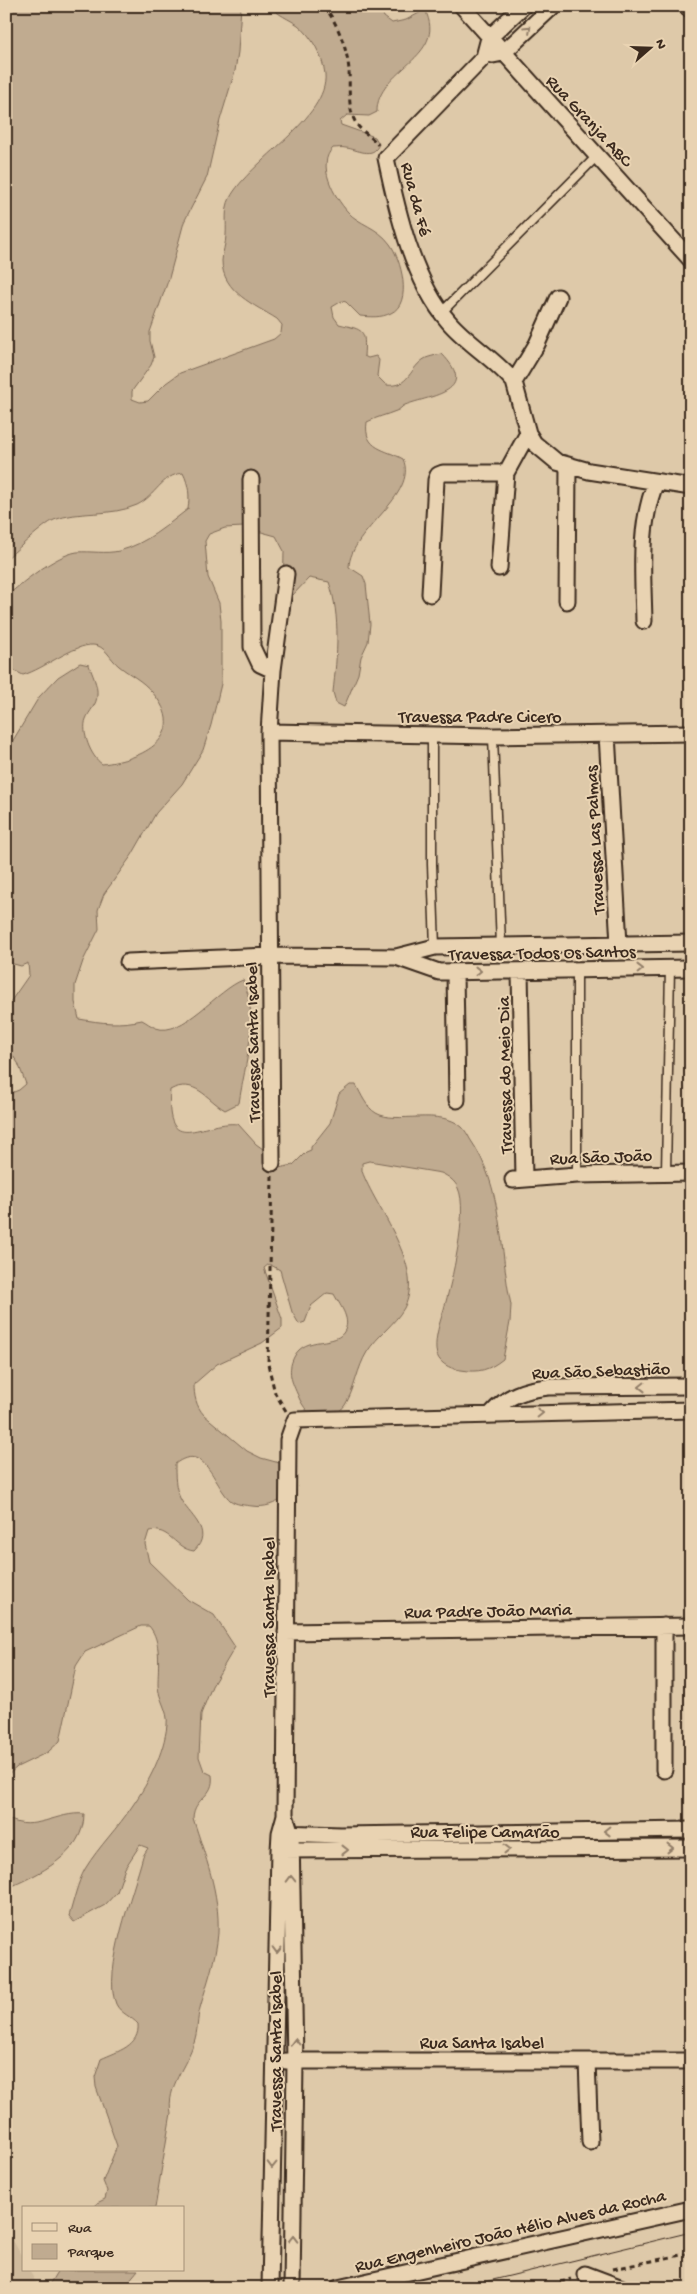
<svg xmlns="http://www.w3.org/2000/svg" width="697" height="2294" font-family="'Gochi Hand',sans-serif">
<rect width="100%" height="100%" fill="#dec9a9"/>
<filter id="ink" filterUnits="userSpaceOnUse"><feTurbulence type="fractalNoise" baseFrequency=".02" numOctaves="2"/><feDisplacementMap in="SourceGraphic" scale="10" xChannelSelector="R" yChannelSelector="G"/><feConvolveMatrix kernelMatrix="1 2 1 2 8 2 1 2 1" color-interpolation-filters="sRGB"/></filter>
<g filter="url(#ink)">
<path fill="#cfba9c" d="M 6,2228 L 24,2260 L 24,2270 L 29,2270 L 39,2288 L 6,2288 Z"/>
<path fill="#c0ab90" stroke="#7e6a57" d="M 6,6 L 241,6 L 238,52 L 235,71 L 220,120 L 207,177 L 184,222 L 169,278 L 150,332 L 150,341 L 154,357 L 151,365 L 132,391 L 132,399 L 140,402 L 148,401 L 166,383 L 180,373 L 274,339 L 281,333 L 282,325 L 277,319 C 255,305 222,292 222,261 C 222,253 226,244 226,235 C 227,222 224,210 230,198 C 249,161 329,118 325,74 C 323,57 312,36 298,25 C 289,19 278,15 270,6 L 380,6 L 384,17 L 392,23 L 406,20 L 425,10 C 449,58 376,69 377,112 L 369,116 L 347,115 L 340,121 L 341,125 L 375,137 L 379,144 C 373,160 357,149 346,148 C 342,147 337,148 333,148 C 316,164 334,197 348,212 C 358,224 378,227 390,244 C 401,259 413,303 391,313 C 381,318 371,317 360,316 L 346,302 L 342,301 L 332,307 L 334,317 L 339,324 C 364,330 366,329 364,356 L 368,358 L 376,356 L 379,360 L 377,376 L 386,385 C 410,388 409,367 426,358 C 431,356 437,355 442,354 C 479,392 432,395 405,405 C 402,406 400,410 396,411 C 386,415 377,417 367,422 C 363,450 386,449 403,459 C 419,496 350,530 349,567 L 363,576 L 366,584 L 370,624 L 368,642 L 361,657 L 358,674 L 344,707 L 336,703 L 333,692 C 337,656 341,617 329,582 L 309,578 L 291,597 L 283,601 L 284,551 L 276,536 L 243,527 L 225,528 L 209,534 L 205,541 L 208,577 L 219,603 L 221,621 L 221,684 L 211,725 L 203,750 L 182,784 L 156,813 L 132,855 L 104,894 L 98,910 L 99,929 L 83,961 L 75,985 L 75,1002 L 79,1019 C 102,1023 120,1025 142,1020 C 146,1022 151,1026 156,1028 C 182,1038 218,989 243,980 C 260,1019 245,1063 239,1103 L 225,1110 C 206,1099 195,1077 170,1090 C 165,1159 201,1120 238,1124 L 256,1144 L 263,1149 L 272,1164 L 279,1168 L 293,1165 L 306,1152 L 311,1150 L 311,1147 L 330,1123 L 339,1094 L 350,1085 L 356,1085 C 361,1094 366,1107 376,1113 C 396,1125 440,1107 462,1127 C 465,1130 468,1135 470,1139 C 504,1188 499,1249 511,1305 L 510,1322 L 503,1359 C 489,1370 479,1373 461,1370 C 450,1369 437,1363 436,1350 C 435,1336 440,1322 444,1309 C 451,1284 469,1211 458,1188 C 455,1181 448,1176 441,1173 L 369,1161 L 362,1163 L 362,1171 C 375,1208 426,1267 404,1308 C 395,1324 377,1336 367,1352 C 357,1368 355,1389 345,1405 C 341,1411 331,1417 324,1422 C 312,1418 306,1411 300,1400 C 293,1384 286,1373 294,1357 C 305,1334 337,1348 345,1330 C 351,1318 339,1304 334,1294 L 327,1293 L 311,1306 L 305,1322 L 299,1324 L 292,1312 L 280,1270 L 269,1264 L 264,1268 L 282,1319 L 282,1328 L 262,1343 L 217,1364 L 194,1384 C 194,1396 196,1406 204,1415 L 247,1451 L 261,1458 L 287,1465 L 285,1497 C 275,1504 265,1508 252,1506 C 245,1505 236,1505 230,1500 C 213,1484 205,1441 175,1464 C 175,1476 175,1487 180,1498 C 188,1515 215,1530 194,1551 C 175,1549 170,1527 149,1531 L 145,1544 L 149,1562 L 188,1600 L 214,1615 L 235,1647 L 212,1686 L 201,1714 L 199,1757 L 204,1771 L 212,1775 C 215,1798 194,1796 193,1818 C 205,1856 220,1893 218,1933 C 216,1959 207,1983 200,2008 C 197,2019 198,2031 194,2042 C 187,2066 166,2087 171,2113 L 155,2208 L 95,2208 L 97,2203 L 105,2199 L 107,2191 L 103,2181 L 117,2146 L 96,2087 L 95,2077 L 101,2059 C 118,2051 140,2046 138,2024 C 132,2017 120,2013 116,2004 C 102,1972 134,1891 143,1856 L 148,1848 L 140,1845 L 125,1868 L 117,1892 L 105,1905 L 74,1922 L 69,1916 C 74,1900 77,1884 85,1869 C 99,1846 118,1828 133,1805 C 149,1782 164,1753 167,1725 C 169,1711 158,1699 158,1685 C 158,1666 162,1641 149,1626 L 141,1626 L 85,1652 L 76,1666 L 60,1741 L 48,1752 L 17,1767 L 10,1773 L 6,1780 L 6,1095 L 19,1090 L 26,1084 L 18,1063 L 6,1046 L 6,1008 L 29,975 L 28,963 L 21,966 L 6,962 L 6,752 L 39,697 L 58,677 L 80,663 L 89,665 C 92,674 98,685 97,695 C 97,705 89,711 86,719 C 81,732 91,757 102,764 C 142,760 191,736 152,692 C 142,680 130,675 119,666 C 110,659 105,645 93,645 C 74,644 44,669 23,675 L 9,668 L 6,664 L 6,597 C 21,583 56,555 77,552 C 91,551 106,554 119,551 C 146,544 167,525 188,509 C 190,496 189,485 183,473 C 161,475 156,496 137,505 C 110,517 79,510 54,520 C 43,525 17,550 6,559 Z
M 6,1787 L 9,1819 C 33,1833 58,1811 84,1814 C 84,1855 38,1874 6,1889 Z
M 58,2270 L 138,2270 L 123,2288 L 47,2288 Z"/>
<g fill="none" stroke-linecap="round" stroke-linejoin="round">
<defs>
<path id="service" d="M 441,313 L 598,155
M 432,735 L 432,864 L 435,947
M 493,736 L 501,946
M 666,1172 L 670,968
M 577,1175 L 577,970"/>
<path id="minor" d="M 462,6 L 691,260
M 687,6 L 691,11
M 493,55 L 503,53 L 553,6
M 558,297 L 537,344 L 514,382 L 528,433 L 534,443 L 557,462 L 589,471 L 691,487
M 514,382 C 495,359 468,344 449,322 C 413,281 397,211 386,158 L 484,57 L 489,38 L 523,6
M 251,479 L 252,647 L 260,664 L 273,670
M 499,568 L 506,473 L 528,433
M 430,594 L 436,480 L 438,475 L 443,473 L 506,473
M 567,601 L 568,466
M 644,621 C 643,574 638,526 656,482
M 269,732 L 493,736 L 691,733
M 607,734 L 619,944
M 396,957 L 439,972 L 691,968
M 128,962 L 270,956 L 396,957 L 435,947 L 691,943
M 520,971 L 524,1179
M 455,972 L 457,1100
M 272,1163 L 269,732 L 273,670 L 286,574
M 513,1180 L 577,1175 L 691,1173
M 491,1414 C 508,1395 523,1390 548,1387 L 691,1386
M 286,1632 L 691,1626
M 664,1770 L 664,1626
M 285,1815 L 291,1834 L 295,2062 L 292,2288
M 282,1833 L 340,1835 L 691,1830
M 280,1850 L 691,1848
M 286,2061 L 691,2061
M 587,2061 L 590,2142
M 585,2274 L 622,2288
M 270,2288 L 279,1850 L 280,1833 L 285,1815 L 288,1440 L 295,1420 L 691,1410
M 338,2288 L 691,2209"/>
</defs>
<use href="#service" stroke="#3b2a1e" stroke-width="11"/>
<use href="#minor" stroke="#3b2a1e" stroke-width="19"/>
<path stroke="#3b2a1e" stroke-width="3" stroke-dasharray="5 4" stroke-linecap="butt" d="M 324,6 C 338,24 347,48 349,70 C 350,86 347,109 356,123 C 361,132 372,136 378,145
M 272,1176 L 268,1364 L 275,1393 L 286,1411
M 613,2269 L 691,2253
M 543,2288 L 571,2279"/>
<use href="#service" stroke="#e9d3b2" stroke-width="8"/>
<use href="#minor" stroke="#e9d3b2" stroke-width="15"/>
<path stroke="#3b2a1e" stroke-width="1" d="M 460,2288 L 691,2232"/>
</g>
<defs><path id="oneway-chevron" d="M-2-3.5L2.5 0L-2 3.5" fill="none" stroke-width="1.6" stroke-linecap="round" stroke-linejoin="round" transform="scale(1.25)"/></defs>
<g stroke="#927e68">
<use href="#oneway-chevron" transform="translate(528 29) rotate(-43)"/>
<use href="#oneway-chevron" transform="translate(640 969) rotate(-1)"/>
<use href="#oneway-chevron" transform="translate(478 971) rotate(-1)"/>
<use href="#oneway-chevron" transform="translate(642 1387) rotate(179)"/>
<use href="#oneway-chevron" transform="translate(540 1413) rotate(-1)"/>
<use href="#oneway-chevron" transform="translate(607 1831) rotate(179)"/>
<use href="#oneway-chevron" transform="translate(670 1848)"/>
<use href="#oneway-chevron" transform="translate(507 1849)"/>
<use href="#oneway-chevron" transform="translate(345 1850)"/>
<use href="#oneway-chevron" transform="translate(291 1879) rotate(-91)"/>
<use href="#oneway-chevron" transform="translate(277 1950) rotate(91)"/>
<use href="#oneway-chevron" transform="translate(295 2042) rotate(-91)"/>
<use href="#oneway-chevron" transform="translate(272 2165) rotate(91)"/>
<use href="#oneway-chevron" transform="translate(293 2239) rotate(-89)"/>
</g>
</g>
<g text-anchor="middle" stroke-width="4" stroke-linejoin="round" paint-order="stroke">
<g font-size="18" fill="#3b2a1e" stroke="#e9d3b2">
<text transform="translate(590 120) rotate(47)" y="6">Rua Granja ABC</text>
<text transform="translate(417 199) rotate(75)" y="6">Rua da Fé</text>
<text x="480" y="722">Travessa Padre Cicero</text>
<text transform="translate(594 840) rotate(-93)" y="6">Travessa Las Palmas</text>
<text transform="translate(542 952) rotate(-1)" y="6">Travessa Todos Os Santos</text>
<text transform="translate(252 1042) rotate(-91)" y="6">Travessa Santa Isabel</text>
<text transform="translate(504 1075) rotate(-91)" y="6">Travessa do Meio Dia</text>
<text transform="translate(601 1156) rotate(-2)" y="6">Rua São João</text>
<text transform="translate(601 1370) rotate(-2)" y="6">Rua São Sebastião</text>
<text transform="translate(488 1610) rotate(-1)" y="6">Rua Padre João Maria</text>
<text transform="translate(268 1617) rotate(-90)" y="6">Travessa Santa Isabel</text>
<text x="485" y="1837">Rua Felipe Camarão</text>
<text x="482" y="2048">Rua Santa Isabel</text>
<text transform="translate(275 2051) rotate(-90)" y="6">Travessa Santa Isabel</text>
<text transform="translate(510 2230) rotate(-13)" y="6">Rua Engenheiro João Hélio Alves da Rocha</text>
</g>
</g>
<rect width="697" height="2294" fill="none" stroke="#e9d3b2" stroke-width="25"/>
<rect x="12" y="12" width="672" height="2269" fill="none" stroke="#3b2a1e" stroke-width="2" filter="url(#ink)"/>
<rect x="22" y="2206" width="162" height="65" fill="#e9d3b2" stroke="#a38f77"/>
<rect x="32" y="2223" width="25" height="8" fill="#e9d3b2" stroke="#a38f77"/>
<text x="68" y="2232" font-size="15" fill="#3b2a1e">Rua</text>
<rect x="32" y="2244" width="25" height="15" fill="#c0ab90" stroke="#a38f77"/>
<text x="68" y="2256" font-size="15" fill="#3b2a1e">Parque</text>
<g transform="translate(650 48) rotate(70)" stroke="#e9d3b2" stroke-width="4" paint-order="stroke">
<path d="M0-4L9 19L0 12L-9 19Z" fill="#3b2a1e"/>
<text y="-8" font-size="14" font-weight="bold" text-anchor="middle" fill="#3b2a1e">N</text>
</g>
</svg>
